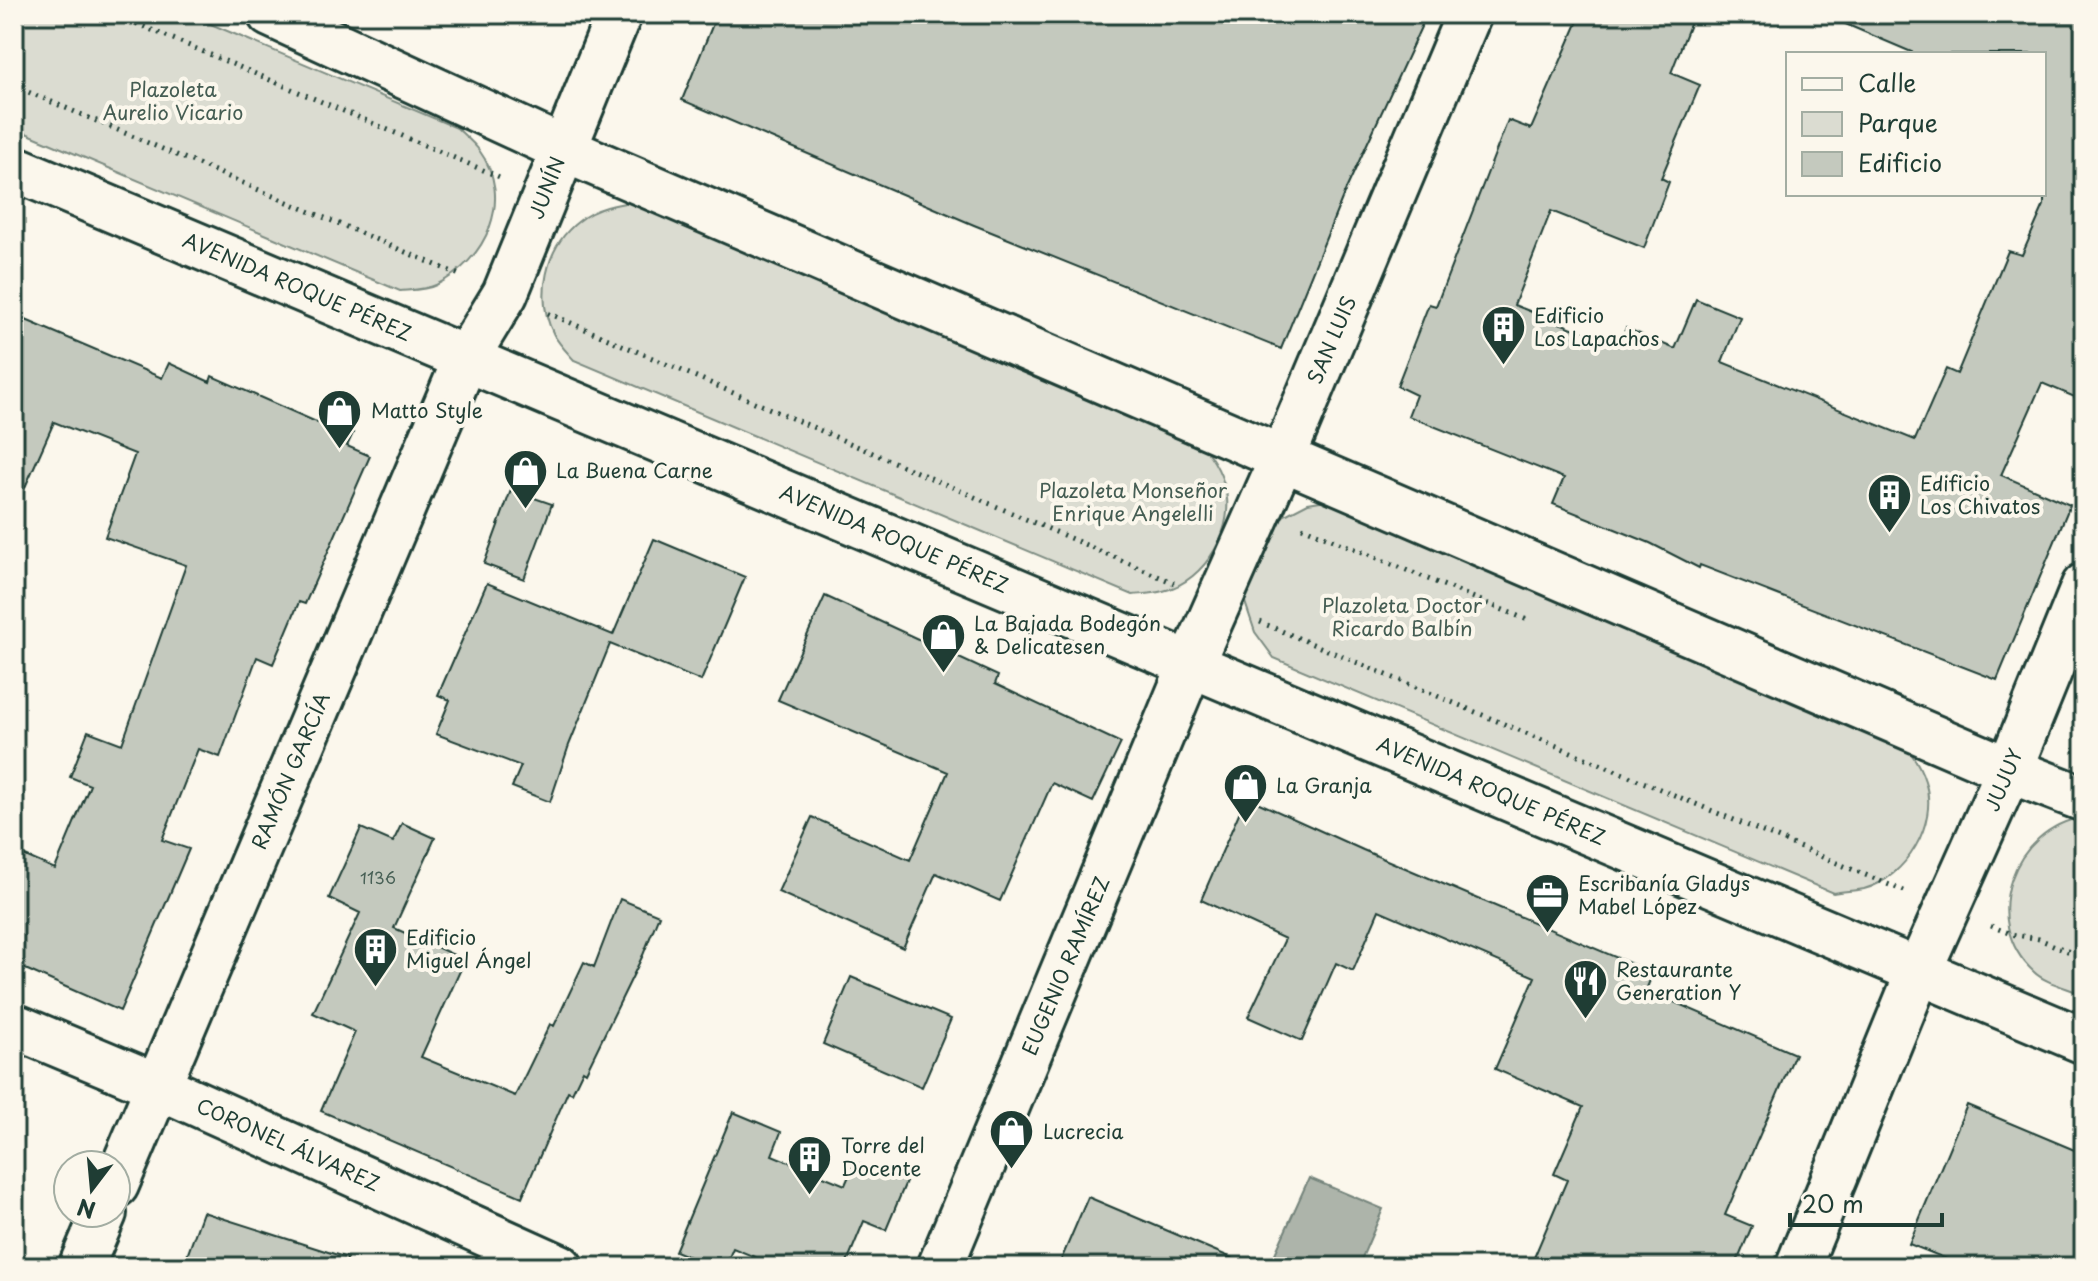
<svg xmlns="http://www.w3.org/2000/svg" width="2098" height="1281" font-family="'Playpen Sans',sans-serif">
<rect width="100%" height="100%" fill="#fbf7ec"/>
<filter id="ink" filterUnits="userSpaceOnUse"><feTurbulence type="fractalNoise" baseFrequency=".0125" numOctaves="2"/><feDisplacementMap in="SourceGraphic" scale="16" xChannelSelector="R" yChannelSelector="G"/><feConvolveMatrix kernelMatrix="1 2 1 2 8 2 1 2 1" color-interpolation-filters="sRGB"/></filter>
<g filter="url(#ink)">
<path fill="#dbdcd1" stroke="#7d8c82" stroke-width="2" d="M 14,14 L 187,14 L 457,128 C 464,135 473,142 479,150 C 515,199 486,261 436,285 C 426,290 411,290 400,291 L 14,128 Z
M 638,201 L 1191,433 C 1206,449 1217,462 1224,484 C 1238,526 1206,581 1163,591 C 1153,594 1143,594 1133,595 L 574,360 C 567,352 559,344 554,335 C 535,298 545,247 579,221 C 596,207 617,204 638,201 Z
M 1339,498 L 1891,730 C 1906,746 1918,759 1925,781 C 1939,823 1906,878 1864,889 C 1854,891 1843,891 1833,893 L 1274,658 L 1255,632 L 1245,602 L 1246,570 L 1279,518 L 1308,503 Z
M 2084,817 L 2084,995 C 2069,988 2045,983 2034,972 C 1978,921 2013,828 2084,817 Z"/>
<path fill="#adb4aa" stroke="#74847b" stroke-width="2" d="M 1309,1178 L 1383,1209 L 1358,1267 L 1269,1267 Z"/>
<path fill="#c4c9be" stroke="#1f3d34" stroke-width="2" d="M 717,14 L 1427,14 L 1343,196 L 1281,349 L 974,225 L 682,100 Z
M 1581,14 L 1694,14 L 1671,73 L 1700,85 L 1661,178 L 1669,182 L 1644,248 L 1551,211 L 1514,305 L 1618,346 L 1626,328 L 1675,349 L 1696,299 L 1740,317 L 1722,362 L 1915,440 L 1946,369 L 1957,374 L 2008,251 L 2022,255 L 2044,205 L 2044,54 L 1916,54 L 1822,14 L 2084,14 L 2084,401 L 2042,383 L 2001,475 L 2070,505 L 1997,680 L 1700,565 L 1699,568 L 1650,543 L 1553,504 L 1564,478 L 1408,416 L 1416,395 L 1397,386 L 1429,304 L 1436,306 L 1508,120 L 1531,129 Z
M 14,315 L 162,378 L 169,363 L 210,382 L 212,376 L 314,421 L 353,433 L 347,446 L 370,456 L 305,604 L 299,602 L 273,664 L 257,657 L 220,757 L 198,749 L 162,840 L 189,849 L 120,1011 L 14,964 L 14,851 L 55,869 L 90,785 L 70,777 L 88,731 L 122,744 L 186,565 L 105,537 L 135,454 L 54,422 L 14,512 Z
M 511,490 L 552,504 L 524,579 L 484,564 Z
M 654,539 L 745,577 L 701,681 L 610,644 L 569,745 L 550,802 L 512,787 L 521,766 L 436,734 L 450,700 L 438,695 L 487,583 L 613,635 Z
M 825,596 L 998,676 L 995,684 L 1121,743 L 1093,802 L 1052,783 L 1000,901 L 936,873 L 903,948 L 778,892 L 812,817 L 910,860 L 948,772 L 778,700 Z
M 1246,797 L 1363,850 L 1653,973 L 1646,990 L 1795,1054 L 1725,1215 L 1752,1226 L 1735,1267 L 1530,1267 L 1567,1180 L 1554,1174 L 1583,1107 L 1495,1069 L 1535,977 L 1379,910 L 1353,971 L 1336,963 L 1302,1041 L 1248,1017 L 1285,939 L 1201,900 Z
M 402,823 L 435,838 L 394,928 L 465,960 L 421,1057 L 515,1096 L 550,1024 L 554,1026 L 584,962 L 594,967 L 620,899 L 659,915 L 643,955 L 586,1072 L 583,1070 L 572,1093 L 568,1091 L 522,1197 L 321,1111 L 355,1032 L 313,1013 L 360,913 L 329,898 L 361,828 L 393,842 Z
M 851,977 L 951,1019 L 922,1087 L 823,1044 Z
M 1967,1105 L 2084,1154 L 2084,1267 L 1967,1267 L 1909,1244 Z
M 733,1112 L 781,1132 L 772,1155 L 845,1185 L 855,1162 L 906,1182 L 886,1230 L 864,1221 L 845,1267 L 779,1267 L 733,1248 L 725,1267 L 714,1267 L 675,1251 Z
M 1088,1197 L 1253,1267 L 1058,1267 Z
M 203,1212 L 347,1258 L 346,1267 L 183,1267 Z"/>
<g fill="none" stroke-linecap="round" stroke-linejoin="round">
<defs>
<path id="minor" d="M 14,1026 L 158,1086 L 560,1267
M 116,1185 L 466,358 L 505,294 L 619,14
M 81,1267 L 104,1213
M 940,1267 L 1191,664 L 1282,459 L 1469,14
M 1798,1267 L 1918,973 L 2009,770 L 2084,586"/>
<path id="major" d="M 270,14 L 563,149 L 2009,770 L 2084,799
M 14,168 L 2084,1041"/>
</defs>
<use href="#minor" stroke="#1f3d34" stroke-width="50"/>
<use href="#major" stroke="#1f3d34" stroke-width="50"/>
<path stroke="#1f3d34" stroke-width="5" stroke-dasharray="2 6" stroke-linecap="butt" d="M 114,14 L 502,178
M 14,86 L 462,276
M 548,313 L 1174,583
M 1302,527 L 1530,621
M 1260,622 L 1904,891
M 1991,926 L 2011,934 L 2039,939 L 2084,958"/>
<use href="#minor" stroke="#fbf7ec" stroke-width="44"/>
<use href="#major" stroke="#fbf7ec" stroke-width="44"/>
</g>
</g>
<defs>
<symbol id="building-pin" viewBox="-11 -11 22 30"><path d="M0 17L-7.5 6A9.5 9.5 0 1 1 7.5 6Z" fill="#1f3d34" stroke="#fbf7ec"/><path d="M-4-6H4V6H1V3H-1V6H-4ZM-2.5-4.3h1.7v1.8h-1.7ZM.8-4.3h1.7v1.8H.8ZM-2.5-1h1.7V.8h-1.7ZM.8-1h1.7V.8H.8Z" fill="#fff"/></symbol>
<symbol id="shop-pin" viewBox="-11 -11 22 30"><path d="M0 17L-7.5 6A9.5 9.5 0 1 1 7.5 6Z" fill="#1f3d34" stroke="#fbf7ec"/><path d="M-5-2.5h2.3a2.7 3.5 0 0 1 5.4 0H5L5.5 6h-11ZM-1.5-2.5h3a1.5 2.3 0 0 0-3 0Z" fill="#fff"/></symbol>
<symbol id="office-pin" viewBox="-11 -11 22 30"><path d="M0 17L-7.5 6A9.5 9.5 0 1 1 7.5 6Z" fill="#1f3d34" stroke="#fbf7ec"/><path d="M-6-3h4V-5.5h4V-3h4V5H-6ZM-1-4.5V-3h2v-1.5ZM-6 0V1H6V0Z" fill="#fff"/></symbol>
<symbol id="restaurant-pin" viewBox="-11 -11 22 30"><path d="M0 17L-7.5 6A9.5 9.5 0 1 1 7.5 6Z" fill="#1f3d34" stroke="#fbf7ec"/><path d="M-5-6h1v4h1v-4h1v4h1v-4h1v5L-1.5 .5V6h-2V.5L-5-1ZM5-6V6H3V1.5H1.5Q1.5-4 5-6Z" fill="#fff"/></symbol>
</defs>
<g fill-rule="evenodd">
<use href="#building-pin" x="1478" y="302" width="51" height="69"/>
<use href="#shop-pin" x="314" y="386" width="51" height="69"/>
<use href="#shop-pin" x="500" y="446" width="51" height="69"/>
<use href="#building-pin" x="1864" y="470" width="51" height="69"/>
<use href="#shop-pin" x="918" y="610" width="51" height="69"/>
<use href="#shop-pin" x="1220" y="760" width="51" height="69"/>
<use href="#office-pin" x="1522" y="870" width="51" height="69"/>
<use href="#building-pin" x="350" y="924" width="51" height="69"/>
<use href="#restaurant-pin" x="1560" y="956" width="51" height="69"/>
<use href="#shop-pin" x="986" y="1106" width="51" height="69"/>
<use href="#building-pin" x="784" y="1132" width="51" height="69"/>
</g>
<g text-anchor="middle" stroke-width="8" stroke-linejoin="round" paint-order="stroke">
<g font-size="16" fill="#486056">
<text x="378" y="884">1136</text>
</g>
<g font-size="20" fill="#455d53" stroke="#fbf7ec">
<text x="173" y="97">Plazoleta<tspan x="173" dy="23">Aurelio Vicario</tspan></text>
<text x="1133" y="498">Plazoleta Monseñor<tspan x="1133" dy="23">Enrique Angelelli</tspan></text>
<text x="1402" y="613">Plazoleta Doctor<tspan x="1402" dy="23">Ricardo Balbín</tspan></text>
</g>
<g font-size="20" fill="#1f3d34" stroke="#fbf7ec">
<text transform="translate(547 188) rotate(-69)" y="7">JUNÍN</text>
<text transform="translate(297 287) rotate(23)" y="7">AVENIDA ROQUE PÉREZ</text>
<text transform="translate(1332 340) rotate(-67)" y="7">SAN LUIS</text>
<text transform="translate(894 539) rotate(23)" y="7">AVENIDA ROQUE PÉREZ</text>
<text transform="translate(291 771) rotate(-67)" y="7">RAMÓN GARCÍA</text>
<text transform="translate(2004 780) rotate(-67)" y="7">JUJUY</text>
<text transform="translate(1491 791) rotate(23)" y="7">AVENIDA ROQUE PÉREZ</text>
<text transform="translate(1066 966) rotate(-67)" y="7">EUGENIO RAMÍREZ</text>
<text transform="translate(288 1145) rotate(24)" y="7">CORONEL ÁLVAREZ</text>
</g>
<g font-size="20" fill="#1f3d34" stroke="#fbf7ec" text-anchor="start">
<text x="1534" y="323">Edificio<tspan x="1534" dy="23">Los Lapachos</tspan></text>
<text x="371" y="418">Matto Style</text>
<text x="556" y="478">La Buena Carne</text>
<text x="1920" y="491">Edificio<tspan x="1920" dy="23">Los Chivatos</tspan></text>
<text x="974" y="631">La Bajada Bodegón<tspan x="974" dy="23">&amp; Delicatesen</tspan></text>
<text x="1276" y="793">La Granja</text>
<text x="1578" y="891">Escribanía Gladys<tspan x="1578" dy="23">Mabel López</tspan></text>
<text x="406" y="945">Edificio<tspan x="406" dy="23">Miguel Ángel</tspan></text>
<text x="1616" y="977">Restaurante<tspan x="1616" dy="23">Generation Y</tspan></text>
<text x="1043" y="1139">Lucrecia</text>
<text x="841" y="1153">Torre del<tspan x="841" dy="23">Docente</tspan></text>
</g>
</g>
<rect width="2098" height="1281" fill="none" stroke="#fbf7ec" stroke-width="48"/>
<rect x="24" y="24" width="2050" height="1233" fill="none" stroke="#1f3d34" stroke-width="3" filter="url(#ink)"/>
<rect x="1786" y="52" width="260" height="144" fill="#fbf7ec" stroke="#a3ada2" stroke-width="2"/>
<rect x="1802" y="78" width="40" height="12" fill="#fbf7ec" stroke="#a3ada2" stroke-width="2"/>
<text x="1858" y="92" font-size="24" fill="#1f3d34">Calle</text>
<rect x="1802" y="112" width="40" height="24" fill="#dbdcd1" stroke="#a3ada2" stroke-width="2"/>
<text x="1858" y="132" font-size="24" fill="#1f3d34">Parque</text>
<rect x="1802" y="152" width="40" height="24" fill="#c4c9be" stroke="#a3ada2" stroke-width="2"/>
<text x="1858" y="172" font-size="24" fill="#1f3d34">Edificio</text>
<g transform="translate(92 1189) rotate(196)"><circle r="38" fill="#fbf7ec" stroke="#a3ada2" stroke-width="2"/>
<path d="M0-6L14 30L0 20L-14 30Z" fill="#1f3d34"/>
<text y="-12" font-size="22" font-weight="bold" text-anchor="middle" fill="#1f3d34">N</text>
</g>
<path d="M1790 1213v12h152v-12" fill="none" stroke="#1f3d34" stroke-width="4"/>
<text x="1802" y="1213" font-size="24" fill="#1f3d34" stroke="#fbf7ec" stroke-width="6" paint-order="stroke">20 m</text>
</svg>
